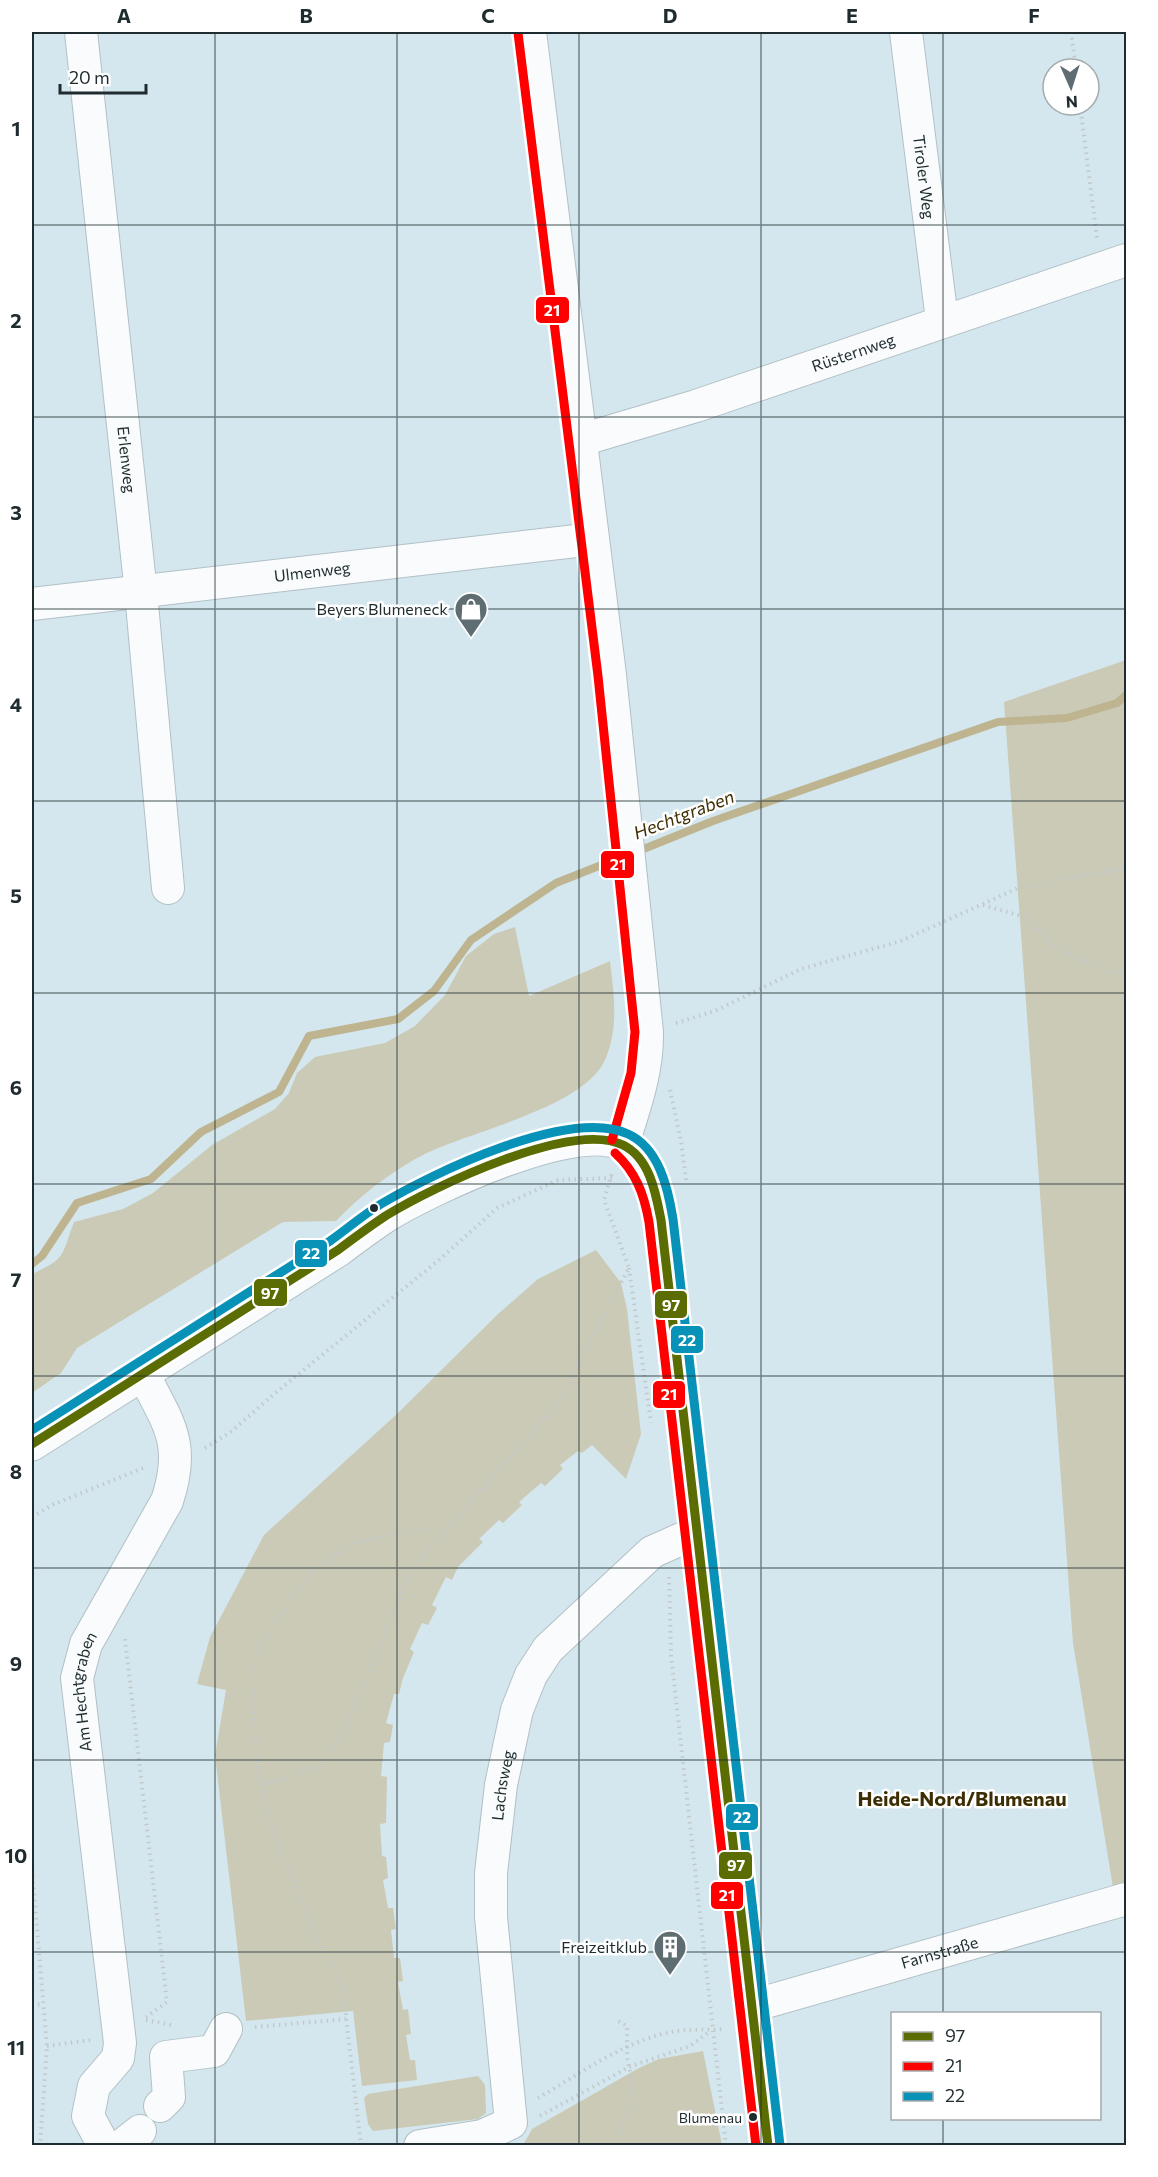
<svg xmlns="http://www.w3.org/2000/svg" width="1158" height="2177" font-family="Commissioner,sans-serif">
<rect width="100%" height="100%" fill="#d4e7ee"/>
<path fill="#cbcab6" d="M 1126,660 L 1126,1896 L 1115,1900 L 1073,1643 L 1004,702 Z
M 515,927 L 529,996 L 610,961 C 614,994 619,1028 605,1060 C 583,1109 465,1132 419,1157 C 388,1174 360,1196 336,1221 L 283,1222 L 77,1348 L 61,1373 L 32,1393 L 32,1274 C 67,1258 61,1256 74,1222 L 123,1209 L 153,1193 L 212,1145 L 275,1109 L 289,1093 L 297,1073 L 315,1057 L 385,1043 L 415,1026 L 445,995 L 466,956 L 494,934 Z
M 596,1250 L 621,1283 L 627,1309 L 641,1434 L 626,1479 L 592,1445 L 582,1453 L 578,1451 L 560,1465 L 563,1469 L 545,1486 L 541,1483 L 519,1502 L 522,1505 L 503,1523 L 499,1520 L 479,1539 L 483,1542 L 458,1567 L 452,1580 L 446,1577 L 432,1605 L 437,1608 L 428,1625 L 422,1623 L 410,1649 L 414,1652 L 403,1678 L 399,1694 L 394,1694 L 386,1723 L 393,1725 L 390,1742 L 384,1743 L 381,1776 L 387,1777 L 386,1823 L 380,1824 L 382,1856 L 386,1857 L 388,1878 L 383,1880 L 388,1908 L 393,1908 L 396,1929 L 391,1930 L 394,1958 L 400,1958 L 403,1981 L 398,1982 L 403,2010 L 408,2009 L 411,2034 L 406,2035 L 410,2060 L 415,2060 L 417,2080 L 362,2086 L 353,2011 L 246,2021 L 215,1755 L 226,1690 L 197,1684 L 210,1637 L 264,1535 L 398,1413 L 498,1314 L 538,1279 Z
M 703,2051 L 722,2145 L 523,2145 L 532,2129 L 639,2068 L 659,2059 Z
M 478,2076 L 485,2085 L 486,2113 L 478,2119 L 373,2131 L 368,2124 L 364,2098 L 368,2094 Z"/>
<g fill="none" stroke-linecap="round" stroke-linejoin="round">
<path stroke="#beb490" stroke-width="8" d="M 636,852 L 713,821 L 998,722 L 1067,718 L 1117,703 L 1126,695
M 32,1264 L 42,1256 L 77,1203 L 151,1179 L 201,1132 L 279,1092 L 309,1036 L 398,1019 L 434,991 L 471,940 L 556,883 L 624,856"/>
<defs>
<g id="street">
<path id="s1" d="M 81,32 L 141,593 L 168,888"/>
<path d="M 530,32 L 610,675 L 647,1032 C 648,1071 634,1108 623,1144"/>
<path id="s2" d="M 906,32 L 942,320"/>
<path id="s3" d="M 581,440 L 696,406 L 1126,260"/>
<path id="s4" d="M 32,604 L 593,539"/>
<path id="s5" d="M 752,2006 L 1126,1899"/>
<path d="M 160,2106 L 169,2097 L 166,2057 L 214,2051 L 226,2029"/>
<path id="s6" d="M 104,2146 L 88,2116 L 94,2086 L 118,2058 L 120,2043 L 77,1678 L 86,1644 L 167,1501 C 186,1444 169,1424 143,1374"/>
<path d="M 121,2146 L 140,2131"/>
<path id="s7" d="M 420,2146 L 482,2136 L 511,2123 L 491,1917 L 491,1873 L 501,1785 L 517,1710 L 531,1675 L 548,1649 L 652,1552 L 697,1532"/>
</g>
<path id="secondary" d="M 32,1444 L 338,1250 C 354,1238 370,1226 387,1215 C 429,1189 579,1118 623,1145 C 650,1161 656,1192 661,1220 L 768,2146"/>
</defs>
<use href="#street" stroke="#b2c0c6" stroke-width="34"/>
<use href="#secondary" stroke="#b2c0c6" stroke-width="35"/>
<path stroke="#c2c9cb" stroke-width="4" stroke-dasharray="1.5 4.5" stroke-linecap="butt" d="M 1071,32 L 1076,69
M 1080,105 L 1097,238
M 983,905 L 1025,917 L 1050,942 L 1079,959 L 1126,978
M 676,1023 L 715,1011 L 801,969 L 901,941 L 1018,888 L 1126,868
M 670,1090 L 681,1141 L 686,1180
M 629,1268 L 651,1423
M 205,1448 L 232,1431 L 274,1394 L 439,1260 L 497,1208 L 558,1180 L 612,1178
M 32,1517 L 54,1504 L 146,1467
M 669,1577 L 671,1655 L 726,2146
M 125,1639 L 167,2002 L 146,2017
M 262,1784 L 289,1777 L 320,1765 L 330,1755 L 350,1717 L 410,1572 L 559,1401 L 629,1268 L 604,1200 L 612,1173
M 32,1870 L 47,2046 L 40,2146
M 32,2005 L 43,2004
M 146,2020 L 171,2025
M 255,2027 L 347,2019
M 47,2046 L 91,2040
M 538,2098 C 580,2074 628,2038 677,2031 C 692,2029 709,2030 724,2029
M 540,2116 L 629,2067 L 690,2046 L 709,2032
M 361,2146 L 343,1991 L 334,1967 L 315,1934 L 268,1820 L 257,1761 L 254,1722 L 255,1652 L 308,1575 L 351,1544 L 409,1530 L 445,1531
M 615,2146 L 632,2102 L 633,2086 L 627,2057 L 627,2026 L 618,2021"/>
<use href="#street" stroke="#f9fbfc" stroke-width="32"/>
<use href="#secondary" stroke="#f9fbfc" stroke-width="33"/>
<defs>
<path id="bus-1" d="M 32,1444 L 338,1250 C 354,1238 370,1226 387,1215 C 433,1187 571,1120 623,1145 C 650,1158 656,1194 661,1220 L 768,2146"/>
<path id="bus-2" d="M 518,33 L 598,676 L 635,1032 L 631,1073 L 612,1140
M 615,1153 C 636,1172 644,1194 649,1222 L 756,2146"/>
<path id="bus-3" d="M 32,1430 C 103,1385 174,1340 246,1294 C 274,1277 302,1259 330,1241 C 347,1229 363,1215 381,1204 C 433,1173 569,1107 628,1134 C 659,1148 668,1188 673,1219 L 780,2145"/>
</defs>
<use href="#bus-1" stroke="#fff" stroke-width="14"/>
<use href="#bus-2" stroke="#fff" stroke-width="14"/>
<use href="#bus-3" stroke="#fff" stroke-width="14"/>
<use href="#bus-1" stroke="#5a6c02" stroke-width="9"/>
<use href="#bus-2" stroke="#f00" stroke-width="9"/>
<use href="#bus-3" stroke="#0992b8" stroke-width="9"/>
</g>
<path fill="none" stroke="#1e2b2f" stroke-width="1.5" stroke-opacity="0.55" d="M 215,32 L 215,2146M 397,32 L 397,2146M 579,32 L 579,2146M 761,32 L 761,2146M 943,32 L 943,2014M 32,225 L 1126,225M 32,417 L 1126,417M 32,609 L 1126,609M 32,801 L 1126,801M 32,993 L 1126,993M 32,1184 L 1126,1184M 32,1376 L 1126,1376M 32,1568 L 1126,1568M 32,1760 L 1126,1760M 32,1952 L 1126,1952M 943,2118 L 943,2146"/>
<defs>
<symbol id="shop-pin" viewBox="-11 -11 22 30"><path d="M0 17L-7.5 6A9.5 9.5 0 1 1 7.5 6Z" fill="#5e6d72" stroke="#fff"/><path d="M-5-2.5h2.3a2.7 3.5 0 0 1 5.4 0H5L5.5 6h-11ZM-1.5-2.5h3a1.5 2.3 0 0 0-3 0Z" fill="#fff"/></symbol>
<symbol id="building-pin" viewBox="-11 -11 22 30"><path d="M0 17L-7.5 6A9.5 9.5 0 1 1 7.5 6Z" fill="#5e6d72" stroke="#fff"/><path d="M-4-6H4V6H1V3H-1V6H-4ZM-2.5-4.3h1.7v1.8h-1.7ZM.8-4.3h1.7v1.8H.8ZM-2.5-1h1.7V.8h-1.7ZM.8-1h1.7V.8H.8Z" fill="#fff"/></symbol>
</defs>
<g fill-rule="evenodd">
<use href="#shop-pin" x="452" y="590" width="38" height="52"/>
<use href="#building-pin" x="651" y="1928" width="38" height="52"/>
</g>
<g fill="#1e2b2f" stroke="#fff" stroke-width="2">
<circle cx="374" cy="1208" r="5"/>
<circle cx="753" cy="2117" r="5"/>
</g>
<g text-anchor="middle" stroke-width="5" stroke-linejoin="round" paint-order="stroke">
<g font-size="14" fill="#1e2b2f" stroke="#fff" text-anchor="end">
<text x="742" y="2123">Blumenau</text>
</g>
<g font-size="16" fill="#1e2b2f" stroke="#fff">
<text dy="6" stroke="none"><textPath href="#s2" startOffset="146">Tiroler Weg</textPath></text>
<text dy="6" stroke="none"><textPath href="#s3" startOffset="286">Rüsternweg</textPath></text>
<text dy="6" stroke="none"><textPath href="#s1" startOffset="430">Erlenweg</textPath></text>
<text dy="6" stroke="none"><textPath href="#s4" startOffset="282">Ulmenweg</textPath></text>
<text dy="6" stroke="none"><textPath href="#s6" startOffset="471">Am Hechtgraben</textPath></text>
<text dy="6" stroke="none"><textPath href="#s7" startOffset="434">Lachsweg</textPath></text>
<text dy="6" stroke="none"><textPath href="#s5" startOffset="195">Farnstraße</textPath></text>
</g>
<g font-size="16" fill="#1e2b2f" stroke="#fff" text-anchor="end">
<text x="448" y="615">Beyers Blumeneck</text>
<text x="647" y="1953">Freizeitklub</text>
</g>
<g font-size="18" font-style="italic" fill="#3f2f00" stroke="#fff">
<text transform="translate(684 815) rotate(-21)" y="6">Hechtgraben</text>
</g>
<g font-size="20" font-weight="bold" fill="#3c2d03" stroke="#fff">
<text x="962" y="1806">Heide-Nord/Blumenau</text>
</g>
</g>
<g stroke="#fff" stroke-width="2">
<rect x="535" y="296" width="35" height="28" rx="6" fill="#f00"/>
<rect x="600" y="850" width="35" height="29" rx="6" fill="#f00"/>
<rect x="294" y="1239" width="34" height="29" rx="6" fill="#0992b8"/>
<rect x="253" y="1278" width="35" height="29" rx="6" fill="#5a6c02"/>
<rect x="654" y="1290" width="34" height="29" rx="6" fill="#5a6c02"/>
<rect x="670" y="1325" width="34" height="29" rx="6" fill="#0992b8"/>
<rect x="652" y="1380" width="34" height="29" rx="6" fill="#f00"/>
<rect x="725" y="1803" width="34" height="28" rx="6" fill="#0992b8"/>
<rect x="718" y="1851" width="35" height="29" rx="6" fill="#5a6c02"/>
<rect x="710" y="1881" width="34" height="29" rx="6" fill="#f00"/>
</g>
<g font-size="16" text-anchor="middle" font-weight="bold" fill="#fff">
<text x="552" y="316">21</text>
<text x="618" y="870">21</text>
<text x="311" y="1259">22</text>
<text x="270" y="1299">97</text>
<text x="671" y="1311">97</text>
<text x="687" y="1346">22</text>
<text x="669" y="1400">21</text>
<text x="742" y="1823">22</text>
<text x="736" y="1871">97</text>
<text x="727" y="1901">21</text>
</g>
<rect width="1158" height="2177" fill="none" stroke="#ffffff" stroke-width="66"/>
<rect x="891" y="2012" width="210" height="108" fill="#ffffff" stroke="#a5aaac" stroke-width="1.5"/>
<rect x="903" y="2032" width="30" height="9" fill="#5a6c02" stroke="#a5aaac" stroke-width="1.5"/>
<text x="945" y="2042" font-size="18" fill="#1e2b2f">97</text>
<rect x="903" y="2062" width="30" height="9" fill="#ff0000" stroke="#a5aaac" stroke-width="1.5"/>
<text x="945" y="2072" font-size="18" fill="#1e2b2f">21</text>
<rect x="903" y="2092" width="30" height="9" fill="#0992b8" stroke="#a5aaac" stroke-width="1.5"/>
<text x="945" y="2102" font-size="18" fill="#1e2b2f">22</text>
<g transform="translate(1071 87) rotate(177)"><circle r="28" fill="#ffffff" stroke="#a5aaac" stroke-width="1.5"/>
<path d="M0-4.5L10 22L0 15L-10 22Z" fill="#5e6d72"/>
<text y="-9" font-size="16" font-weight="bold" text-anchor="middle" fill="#1e2b2f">N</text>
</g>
<path d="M60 84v9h86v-9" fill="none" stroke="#1e2b2f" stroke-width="3"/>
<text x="69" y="84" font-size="18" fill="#1e2b2f" stroke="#ffffff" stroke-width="4.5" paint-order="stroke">20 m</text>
<rect x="33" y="33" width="1092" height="2111" fill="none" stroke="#1e2b2f" stroke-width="2"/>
<g font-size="20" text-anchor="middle" font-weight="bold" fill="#1e2b2f">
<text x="124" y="23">A</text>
<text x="306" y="23">B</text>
<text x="488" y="23">C</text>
<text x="670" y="23">D</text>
<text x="852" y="23">E</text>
<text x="1034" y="23">F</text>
<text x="16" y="136">1</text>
<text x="16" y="328">2</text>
<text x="16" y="520">3</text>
<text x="16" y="712">4</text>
<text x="16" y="903">5</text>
<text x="16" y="1095">6</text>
<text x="16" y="1287">7</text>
<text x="16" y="1479">8</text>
<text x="16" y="1671">9</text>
<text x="16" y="1863">10</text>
<text x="16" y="2055">11</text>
</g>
</svg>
